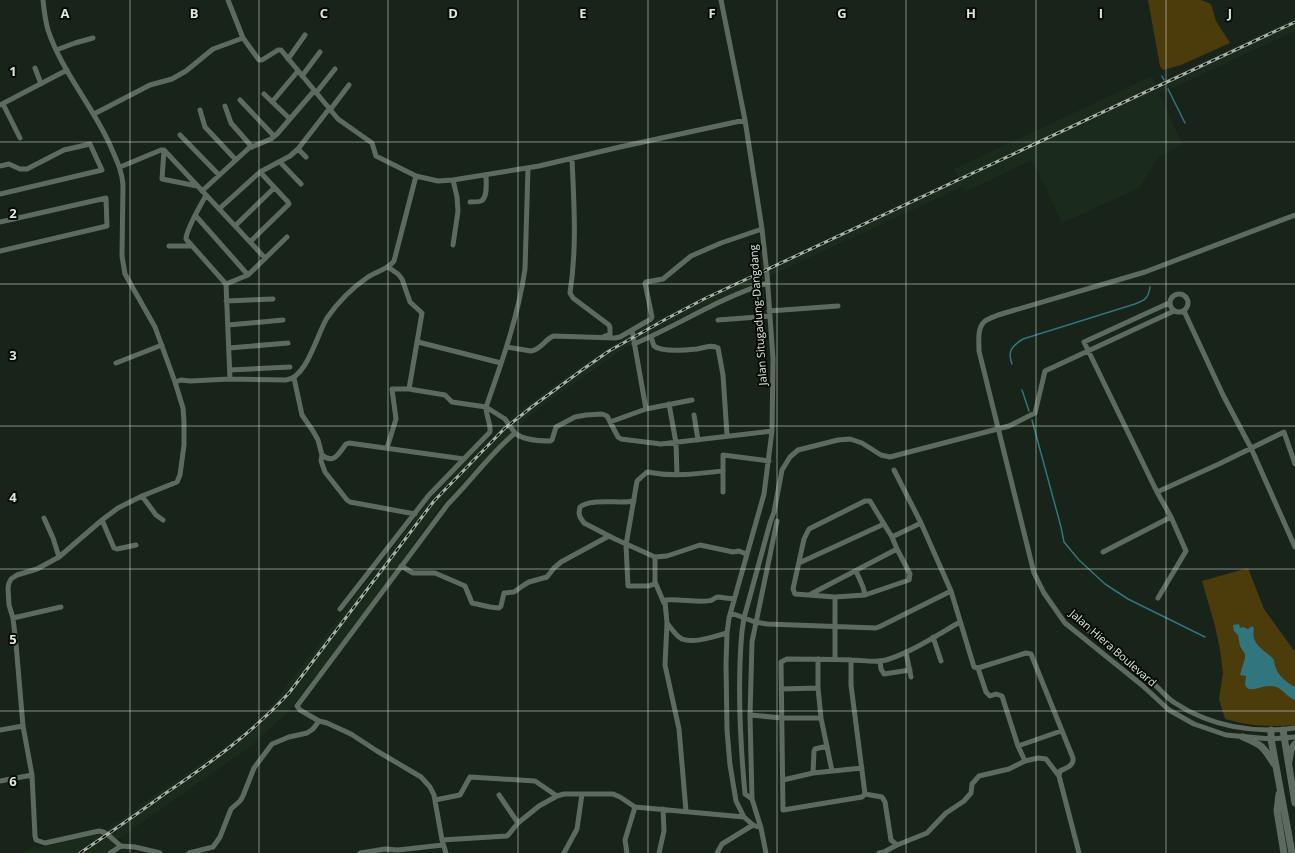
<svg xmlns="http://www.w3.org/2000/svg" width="1295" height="853" font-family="'Open Sans',sans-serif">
<rect width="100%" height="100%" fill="#182319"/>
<path fill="#1a2b1c" d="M 1295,18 L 1295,31 L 1160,94 L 1182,144 L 1158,158 L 1139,188 L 1062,223 L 1032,160 L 965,192 L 962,187 L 690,313 L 626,347 L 537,410 L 503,440 L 444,501 L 364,613 L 287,713 L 247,749 L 114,842 L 118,847 L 108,853 L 23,853 L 32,847 L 43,847 L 99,834 L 221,749 L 253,725 L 278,697 L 435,492 L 470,456 L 522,408 L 598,354 L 656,320 L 958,177 L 954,169 L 1152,76 L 1156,84 Z"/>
<path fill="#4c3b0b" d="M 1148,0 L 1201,0 L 1211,4 L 1216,21 L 1230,43 L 1181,65 L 1163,70 L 1160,66 Z
M 1248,568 L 1264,609 L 1295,652 L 1295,725 C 1271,727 1248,726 1225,719 L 1219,699 L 1223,673 L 1220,650 L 1215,626 L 1202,581 Z"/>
<path fill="#31757e" d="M 1239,624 L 1240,628 L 1243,627 L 1248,629 L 1252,626 L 1254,628 C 1250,646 1265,649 1274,660 C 1275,673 1284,681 1295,687 L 1295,700 C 1286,697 1282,686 1271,686 C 1262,685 1254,692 1247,688 L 1245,685 L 1246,676 L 1240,675 L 1245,658 L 1245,654 L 1240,646 L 1238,635 L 1234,631 L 1233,625 Z"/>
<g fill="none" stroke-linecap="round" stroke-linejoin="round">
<path stroke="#31757e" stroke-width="1.5" d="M 1162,76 L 1164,80
M 1168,89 L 1185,123
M 1012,364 C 1007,351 1012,346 1023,339 L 1135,304 C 1145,300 1148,299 1150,287
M 1022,390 L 1029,411
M 1032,420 L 1061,527 L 1064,542 L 1079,560 L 1105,584 L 1128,599 L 1205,637"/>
<path stroke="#5d6b5f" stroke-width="5" d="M 43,0 C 44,10 45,20 48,30 C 62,72 92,105 110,145 C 116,159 122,170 123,185 L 122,256 L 125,274 L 155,327 L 175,382 L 183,408 L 184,422 L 184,445 L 180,475 L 177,482 L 142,496 L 118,508 L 102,520 L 59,557 L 37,569 L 17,575 L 11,579 L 9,583 L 8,588 L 9,605 L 13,618 L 16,644 L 23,726 L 32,775 L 35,836 L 36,840 L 45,843 L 99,831 C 109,832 113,841 121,846 L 135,847 L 160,853
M 228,0 L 243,38 L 259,60 L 262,60 L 278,50 L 281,50 L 338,119 L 372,143 L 376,156 L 416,176 L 438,181 L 453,180 L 539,166 L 620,147 L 745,120
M 721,0 L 745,120 L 762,229 L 767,274 L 773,359 L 772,431 L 764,494 L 729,618 L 727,633 L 726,664 L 727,730 L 730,765 L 736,801 L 744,817 L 753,825 L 761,828 L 766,853
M 56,50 L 75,43 L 93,38
M 288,59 L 305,35
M 35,68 L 41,84
M 302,76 L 320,52
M 316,93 L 335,69
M 264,94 L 290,119
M 240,100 L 274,136
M 272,102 L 298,71
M 3,104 L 20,138
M 0,105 L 67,70
M 225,106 L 231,123 L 252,147
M 200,110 L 205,127 L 236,160
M 330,110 L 349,85
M 94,114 L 150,85 L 172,79 L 186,71 L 213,49 L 243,38
M 180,135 L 219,175
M 298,149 L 306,157
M 164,150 L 162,179 L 197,186
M 572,159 C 574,204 577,248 570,293 L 573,298 L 609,325 L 610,328 L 610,334 L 603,337
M 280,162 L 301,184
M 0,166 L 9,164 L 20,169 L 27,169 L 64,150 L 90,144 L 102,170 L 0,194
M 120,167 L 161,150 L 164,150 L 265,258
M 453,180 L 457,197 L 458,211 L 453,245
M 202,191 L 249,148 L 271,139 L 277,134 L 314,91
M 206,195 C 201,205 186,229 186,239 L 226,284 L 230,379
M 470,202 C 474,202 478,202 481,201 C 488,198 486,181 486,175
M 219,209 L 260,172 L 290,156 L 298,149 L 329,109
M 195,215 L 248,275
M 1295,215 L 1145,272 L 998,315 C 994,317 987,319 984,322 C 977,329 979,342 979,351 L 1034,573 L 1044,593 L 1065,623 L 1143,686 L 1169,710 L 1194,724 L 1226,735 L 1271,739 L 1295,737
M 0,222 L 106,198 L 107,226 L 0,251
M 235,226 L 274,188
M 250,242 L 289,204 L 288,202 L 260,172
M 169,246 L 191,246
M 388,267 L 398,274 L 402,279 L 410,302 L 422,313 L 409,389
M 226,284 L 248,275 L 287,237
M1170 303a9 9 0 1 1 18 0a9 9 0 1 1-18 0Z
M 226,301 L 273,299
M 769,311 L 838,306
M 1184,311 L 1223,395 L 1251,448 L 1295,547
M 718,320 L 769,316
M 228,325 L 283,320
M 632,330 L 646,409 L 692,400
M 651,337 L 654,346 C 661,352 687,350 697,349 C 704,348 711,344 718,348 L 723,375 L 727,435
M 418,342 L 501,363
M 634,344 C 679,325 721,297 768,283
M 507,347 L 531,351 C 543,349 544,339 554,336 L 615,338 L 620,337 L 651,319 L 652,317 L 645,283 L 646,282 L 663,279 L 691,256 L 721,243 L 762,229
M 229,348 L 288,343
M 116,363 L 162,345
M 230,370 L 290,367
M 294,378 L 302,415 L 313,431 L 318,440 L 322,455 L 321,461 L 325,472 L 347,500 L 350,502 L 415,514
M 175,382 L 181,380 L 190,381 L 230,379 L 286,380 C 307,378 317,334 327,318 C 338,302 352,288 368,277 C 377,271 387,270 394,261 L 416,176
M 669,404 L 676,443 L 677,475
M 694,415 L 698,440
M 610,422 L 646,409
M 387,448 L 396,419 L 392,389 L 409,389 L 445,395 L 452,402 L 486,407 L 505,419 L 515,433
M 322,455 C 334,465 339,453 346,444 L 349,443 L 464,459
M 894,470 L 921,523 L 951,591 L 974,667 L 978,668 L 1026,653 L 1031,654 L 1073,758 C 1074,766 1066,768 1060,771 L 1059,776 L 1079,853
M 723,492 L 723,455 L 769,461
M 1157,492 L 1219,464 L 1284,432 L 1295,464
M 142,496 L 156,515 L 163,520
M 634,501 C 621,504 590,498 580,507 L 579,513 L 580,517 L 584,523 L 615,539 L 655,557 L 667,556 L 700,545 L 733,552 L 739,551 L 746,554
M 865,501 L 870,501 L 892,537 L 897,549 L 910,574 L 909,580 L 865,595 L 835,597 L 795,594 L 793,589 L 804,539 L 809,529 Z
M 44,518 L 53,538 L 59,557
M 102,520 L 114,548 L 117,549 L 136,545
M 892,537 L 921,523
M 1103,552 L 1171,517
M 655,557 L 655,582 L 654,584 L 649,586 L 628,586 L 626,545 L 637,481 L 647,472 C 673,477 697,474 722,471
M 799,563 L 884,524
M 401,566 L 413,573 L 435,573 L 465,586 L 472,603 L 490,607 L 499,608 L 501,606 L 504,593 L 514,592 L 524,585 L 529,582 L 547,577 L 554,568 L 561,562 L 609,536
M 856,571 L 863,587 L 865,595
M 655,582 L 664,603
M 809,595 L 897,549
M 1158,598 L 1186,551 L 1171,517 L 1157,492 L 1084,342 L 1169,303
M 340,609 L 429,495 L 490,432 C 491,424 486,416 486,407 C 502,362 518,317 525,269 L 528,168
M 731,613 L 755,622 L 767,624 L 876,628 L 881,626 L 951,591
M 13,618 L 61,607
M 667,623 C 671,628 676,636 682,639 C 694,644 715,636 727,633
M 1089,631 C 1109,647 1129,662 1148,679 C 1158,686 1165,697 1175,703 C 1210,726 1254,734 1295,728
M 933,637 L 941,661
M 906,652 L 911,677
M 818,659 L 818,688 L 821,718 L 832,771
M 835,659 L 835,597
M 851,660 L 851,685 L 865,794 L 862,797 L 783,810 L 781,662 L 787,659 C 809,659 830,659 852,660 C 862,660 876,663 886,660 C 912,652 937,635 960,622
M 880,661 L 881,669 L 884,674 L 910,670
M 978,668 L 986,692 L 990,696 L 996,694 L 1002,696 L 1018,746 L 1025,761 L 1038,758 L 1046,759 L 1059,776
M 781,689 L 818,688
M 750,715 L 782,718 L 821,718
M 319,721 L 300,710 L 297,706 L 448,504 C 471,481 490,454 515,433 C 523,440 540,441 550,441 L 552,440 L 556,427 L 575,417 L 586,415 L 602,414 L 607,416 L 618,437 L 621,439 L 661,444 L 772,431
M 0,730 L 23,726
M 1018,746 L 1061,731
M 813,773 L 814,751 L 815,749 L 827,746
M 783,780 L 813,773 L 862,768
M 0,781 L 32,775
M 865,794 L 882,797 L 885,802 L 891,840 L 897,845
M 499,795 L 518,823
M 752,799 L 745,794 C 740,740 737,685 742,631 L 744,618 L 770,523 L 774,512 L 782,470 L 790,457 L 798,450 L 838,440 L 850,439 L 862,443 L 881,455 L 890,457 L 1009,426 L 1035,413 L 1045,371 L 1174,311
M 435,800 L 460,795 L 470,777 L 535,781 L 557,796
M 686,811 L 679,729 L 665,665 L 667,623 L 665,602 L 666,600 C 678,598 703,604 712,600 C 714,599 716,597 718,597 L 734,599
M 761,828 L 752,799 L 750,715 L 752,642 L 777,521
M 442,840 L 507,836 L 509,834 L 518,823 L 539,806 L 557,796 L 564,794 L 613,794 L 620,797 L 635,807 L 744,817
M 110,853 L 121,846
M 189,853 L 213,847 L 220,837 L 231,809 L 240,801 L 243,796 L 254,768 L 272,744 L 289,737 L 307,733 L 313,729 L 319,721 L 327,723 L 351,734 L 377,751 L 421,777 L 430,787 L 434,795 L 442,840 L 446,853
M 360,853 L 385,849 L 398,850 L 443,845
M 564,853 L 577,829 L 582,794
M 627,853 L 625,840 L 635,807
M 659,853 L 664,831 L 663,809
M 717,853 L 722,844 L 753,825
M 879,853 L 884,852 L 897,845 L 927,833 L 946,813 L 964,801 L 971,793 L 972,784 L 979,776 L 1009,769 L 1025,761"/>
<path stroke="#5d6b5f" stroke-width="7" d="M 1271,730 L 1271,739 L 1292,853
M 1283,730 L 1295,803
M 1243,737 C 1262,745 1263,746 1274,764
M 1289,761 L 1291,750 L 1295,744
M 1279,794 L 1277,811 L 1284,853"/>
<defs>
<path id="rail" d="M 80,853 C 108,834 136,815 163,795 C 209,764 251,734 289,693 L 434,501 L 504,429 L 533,406 L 582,370 L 609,351 L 666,319 L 704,299 L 1295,22"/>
</defs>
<use href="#rail" stroke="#a9b1a9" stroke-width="3"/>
<use href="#rail" stroke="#070b07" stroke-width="1.5" stroke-dasharray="4.5" stroke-linecap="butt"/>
</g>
<path fill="none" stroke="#dfe6df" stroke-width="1" stroke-opacity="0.55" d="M 130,0 L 130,853M 259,0 L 259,853M 388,0 L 388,853M 518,0 L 518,853M 648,0 L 648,853M 777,0 L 777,853M 906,0 L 906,853M 1036,0 L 1036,853M 1166,0 L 1166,853M 0,142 L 1295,142M 0,284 L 1295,284M 0,426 L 1295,426M 0,569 L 1295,569M 0,711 L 1295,711"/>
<g text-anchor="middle" stroke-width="4" stroke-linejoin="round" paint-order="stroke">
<g font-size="11" fill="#dfe6df" stroke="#070b07">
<text transform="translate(758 315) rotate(-94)" y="4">Jalan Situgadung-Dangdang</text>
<text transform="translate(1113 648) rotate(41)" y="4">Jalan Hiera Boulevard</text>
</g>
</g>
<g font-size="13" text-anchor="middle" font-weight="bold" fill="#dfe6df" stroke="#070b07" stroke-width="4" stroke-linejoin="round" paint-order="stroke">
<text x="65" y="18">A</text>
<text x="194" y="18">B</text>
<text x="324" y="18">C</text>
<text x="453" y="18">D</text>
<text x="583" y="18">E</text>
<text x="712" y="18">F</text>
<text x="842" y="18">G</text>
<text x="971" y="18">H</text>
<text x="1101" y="18">I</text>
<text x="1230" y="18">J</text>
<text x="13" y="76">1</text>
<text x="13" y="218">2</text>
<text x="13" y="360">3</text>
<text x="13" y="502">4</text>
<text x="13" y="644">5</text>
<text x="13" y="786">6</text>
</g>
</svg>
